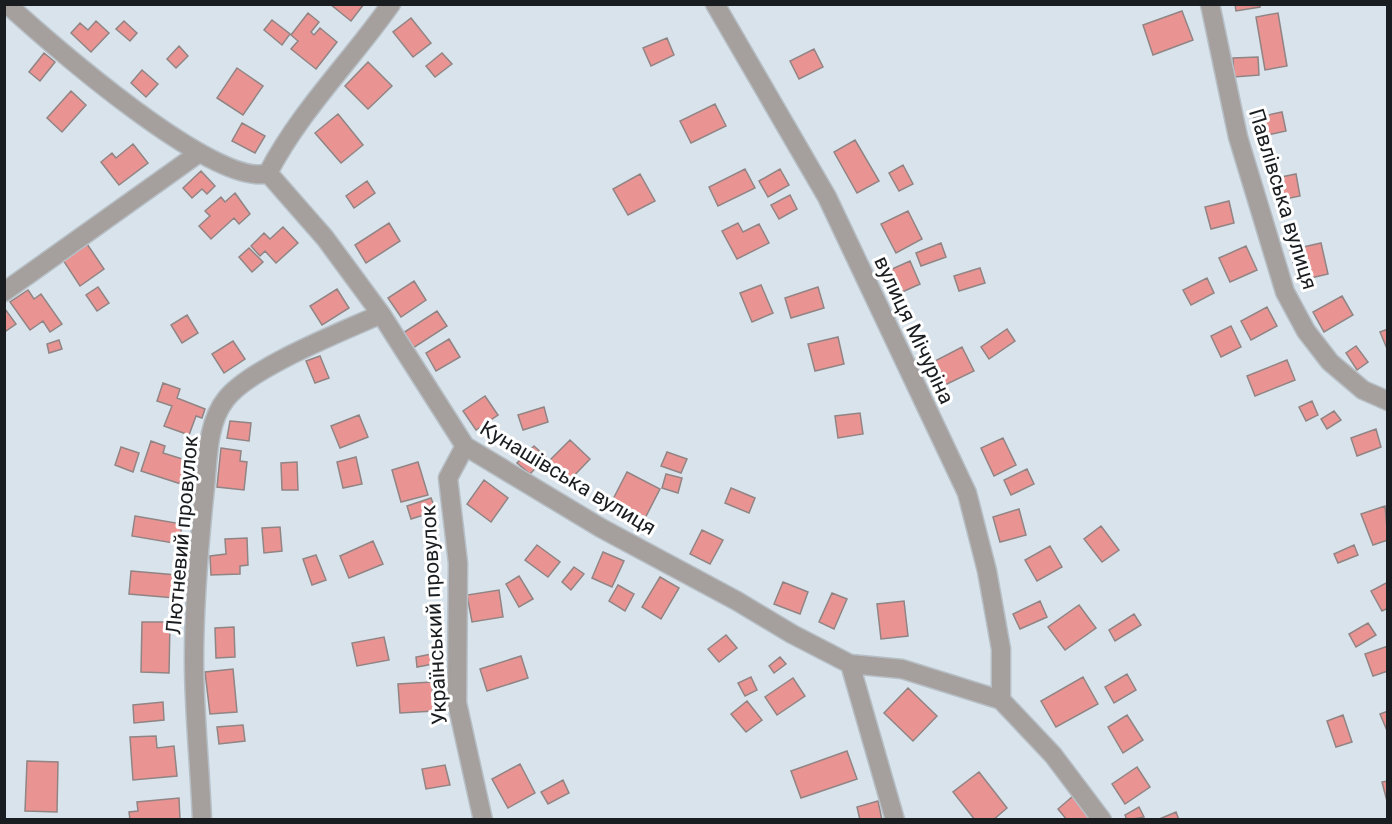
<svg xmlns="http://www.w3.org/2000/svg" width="1392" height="824" font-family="Roboto,sans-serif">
<rect width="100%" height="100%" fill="#d9e3eb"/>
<path fill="#e99493" stroke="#918484" stroke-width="1.5" d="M 330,4 L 364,4 L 351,21 Z
M 1235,4 L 1260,4 L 1260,7 L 1236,11 Z
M 1182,11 L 1193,40 L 1153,55 L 1143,25 Z
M 308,13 L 319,22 L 311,32 L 314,35 L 320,28 L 337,42 L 316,69 L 291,49 L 298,41 L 291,35 Z
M 1278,13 L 1287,66 L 1265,70 L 1256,17 Z
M 411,18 L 431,43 L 413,57 L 393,32 Z
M 272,20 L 290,34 L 282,45 L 264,30 Z
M 96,21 L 109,33 L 91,52 L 71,33 L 80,23 L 88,30 Z
M 124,21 L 137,33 L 130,41 L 116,29 Z
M 667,38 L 674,55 L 651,66 L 643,48 Z
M 179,46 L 188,56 L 176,68 L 167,59 Z
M 814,49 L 823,67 L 799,79 L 790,61 Z
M 44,53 L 55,62 L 40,81 L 29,72 Z
M 442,53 L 452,64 L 435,77 L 426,66 Z
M 1258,57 L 1259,75 L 1234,77 L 1233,58 Z
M 368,62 L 392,86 L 368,109 L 345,86 Z
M 237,68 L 263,86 L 243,115 L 217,98 Z
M 142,70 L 158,84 L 146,97 L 131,83 Z
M 71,91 L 86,105 L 62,132 L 47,118 Z
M 715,104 L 726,126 L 691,143 L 680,121 Z
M 1282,112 L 1286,131 L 1258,137 L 1254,118 Z
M 338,114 L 363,145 L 341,163 L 315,133 Z
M 242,123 L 265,136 L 255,153 L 232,141 Z
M 855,140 L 879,181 L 857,193 L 834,152 Z
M 133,144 L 148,163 L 119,185 L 101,162 L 112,153 L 116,158 Z
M 903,165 L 913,184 L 899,191 L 889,173 Z
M 745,169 L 755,188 L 718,206 L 709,187 Z
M 780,169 L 789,185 L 768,197 L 759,181 Z
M 201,171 L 215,186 L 207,194 L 202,189 L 192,198 L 183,188 Z
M 640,174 L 655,201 L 628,215 L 613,189 Z
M 1296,174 L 1300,196 L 1275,201 L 1271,179 Z
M 367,181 L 375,193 L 354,208 L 346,196 Z
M 235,193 L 250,214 L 239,224 L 234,218 L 211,239 L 199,226 L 210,216 L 205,211 L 221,197 L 225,202 Z
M 790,195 L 797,209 L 779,219 L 771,205 Z
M 1229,201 L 1234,223 L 1211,229 L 1205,207 Z
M 908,211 L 922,239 L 896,253 L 881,224 Z
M 389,223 L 400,241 L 366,263 L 355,245 Z
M 738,223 L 743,232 L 759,224 L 769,243 L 737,259 L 722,231 Z
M 283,227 L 298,243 L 276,263 L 265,251 L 260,256 L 251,246 L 264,233 L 270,239 Z
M 941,243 L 946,257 L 921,266 L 916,253 Z
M 1321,243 L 1328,274 L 1298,281 L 1290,250 Z
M 87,244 L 104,269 L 80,286 L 63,260 Z
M 1246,246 L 1257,270 L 1230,282 L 1219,258 Z
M 249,248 L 263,262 L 252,272 L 239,257 Z
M 910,261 L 920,284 L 900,293 L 890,270 Z
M 980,268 L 985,283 L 959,291 L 954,276 Z
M 1207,278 L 1214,293 L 1191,305 L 1183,290 Z
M 414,281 L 426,300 L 401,317 L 388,298 Z
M 761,285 L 773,313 L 752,322 L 740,293 Z
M 98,287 L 109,303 L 97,311 L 86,295 Z
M 818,287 L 824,308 L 791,318 L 785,298 Z
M 337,289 L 349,308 L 322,325 L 310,306 Z
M 28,290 L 34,299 L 41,294 L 62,324 L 50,332 L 43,321 L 30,330 L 10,302 Z
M 1342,296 L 1353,315 L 1324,332 L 1313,312 Z
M 1267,307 L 1277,326 L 1251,340 L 1241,321 Z
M 5,309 L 16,324 L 6,331 L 4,328 Z
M 437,311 L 447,326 L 413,348 L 403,333 Z
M 187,315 L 198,333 L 182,343 L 171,325 Z
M 1231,326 L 1241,347 L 1221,357 L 1211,336 Z
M 1007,329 L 1015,341 L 989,359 L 981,347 Z
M 1388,329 L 1388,351 L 1380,332 Z
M 838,337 L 844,364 L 815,371 L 808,344 Z
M 449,339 L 460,357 L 436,371 L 426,353 Z
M 59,340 L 62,349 L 49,353 L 47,344 Z
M 233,341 L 245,359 L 224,373 L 212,354 Z
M 1356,346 L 1368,362 L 1357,370 L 1346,353 Z
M 962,347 L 974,371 L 945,385 L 933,362 Z
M 320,356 L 329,378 L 315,383 L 306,361 Z
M 1287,360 L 1295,380 L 1255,396 L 1247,376 Z
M 163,383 L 180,389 L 177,398 L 205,409 L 202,418 L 196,416 L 189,435 L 164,426 L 172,406 L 157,401 Z
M 485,396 L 498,415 L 476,430 L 463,411 Z
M 1312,401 L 1318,415 L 1306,421 L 1299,407 Z
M 544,407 L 548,422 L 523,430 L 518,415 Z
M 1334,411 L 1341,420 L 1327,429 L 1321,419 Z
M 860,413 L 863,434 L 838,438 L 835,416 Z
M 359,415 L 368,437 L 340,448 L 331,426 Z
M 230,421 L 251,423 L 249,441 L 227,438 Z
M 1376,429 L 1381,447 L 1357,456 L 1351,438 Z
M 1003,438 L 1016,465 L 994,476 L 981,448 Z
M 570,440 L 590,459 L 569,481 L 549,461 Z
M 151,441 L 165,446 L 163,453 L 189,461 L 181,484 L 141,471 Z
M 534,446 L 546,457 L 530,474 L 517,463 Z
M 121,447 L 139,453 L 133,472 L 115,465 Z
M 221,448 L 241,451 L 240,461 L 247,462 L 244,490 L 217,487 Z
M 667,452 L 687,459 L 681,473 L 661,466 Z
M 356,457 L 362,484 L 343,488 L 337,462 Z
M 297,462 L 298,490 L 282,490 L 281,463 Z
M 418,462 L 428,495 L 401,502 L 392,470 Z
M 1027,469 L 1034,484 L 1011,495 L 1004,480 Z
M 627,472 L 660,489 L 641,526 L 608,509 Z
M 666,474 L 682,478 L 678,493 L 662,488 Z
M 484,480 L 508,498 L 491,522 L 467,504 Z
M 731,488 L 755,498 L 749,513 L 725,503 Z
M 431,498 L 436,511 L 411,519 L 407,506 Z
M 1385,506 L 1388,540 L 1373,545 L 1361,514 Z
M 1019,509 L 1026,535 L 1000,542 L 993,517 Z
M 135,516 L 182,524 L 179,544 L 132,536 Z
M 1101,526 L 1119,550 L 1102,562 L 1084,539 Z
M 280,527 L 282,551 L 264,553 L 262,528 Z
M 702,530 L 723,540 L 710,564 L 690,554 Z
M 247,538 L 248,565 L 240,566 L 240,574 L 211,575 L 210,556 L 226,554 L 225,539 Z
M 373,541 L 383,564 L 349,578 L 340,556 Z
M 537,545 L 560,562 L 548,577 L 525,560 Z
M 1354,545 L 1358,555 L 1338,563 L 1334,554 Z
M 1050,546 L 1062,567 L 1037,581 L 1025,560 Z
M 603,552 L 624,561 L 612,587 L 592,578 Z
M 316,555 L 326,580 L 312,585 L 303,559 Z
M 574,567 L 584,574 L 571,590 L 562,582 Z
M 131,571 L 177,575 L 175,598 L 129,594 Z
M 519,576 L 533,599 L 519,607 L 506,584 Z
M 660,577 L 679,588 L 661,619 L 642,607 Z
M 783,582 L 808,592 L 800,614 L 774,604 Z
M 1388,582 L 1388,608 L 1382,611 L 1371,591 Z
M 618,585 L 634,594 L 625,611 L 609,601 Z
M 499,590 L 503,617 L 472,622 L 467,595 Z
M 832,593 L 847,599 L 834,629 L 819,622 Z
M 904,601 L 908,636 L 881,639 L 877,604 Z
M 1040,601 L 1047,617 L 1020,629 L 1013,614 Z
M 1079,605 L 1096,628 L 1065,650 L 1048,627 Z
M 1134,614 L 1141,625 L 1115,641 L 1109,630 Z
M 142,622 L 170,622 L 169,673 L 141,672 Z
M 1368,623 L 1376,635 L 1356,647 L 1349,634 Z
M 234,627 L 235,657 L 216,658 L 215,628 Z
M 726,635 L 737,648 L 719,662 L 708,649 Z
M 384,637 L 389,660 L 357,666 L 352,643 Z
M 1388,646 L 1388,671 L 1373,676 L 1365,654 Z
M 437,653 L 439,663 L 417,667 L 416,657 Z
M 521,656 L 528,678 L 487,691 L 480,669 Z
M 780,657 L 786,664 L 774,673 L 769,666 Z
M 233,669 L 237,712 L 210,714 L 205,672 Z
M 1127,674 L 1136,690 L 1114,703 L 1105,687 Z
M 751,677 L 757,690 L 745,696 L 738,683 Z
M 1083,677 L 1098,704 L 1056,727 L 1041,701 Z
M 793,678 L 805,696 L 777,715 L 765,697 Z
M 432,682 L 434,711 L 400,713 L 398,684 Z
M 908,688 L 937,716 L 913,741 L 884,713 Z
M 747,701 L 762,720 L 746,732 L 731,714 Z
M 163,702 L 164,720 L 134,723 L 133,705 Z
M 1388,711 L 1388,733 L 1380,714 Z
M 1127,715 L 1143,740 L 1123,753 L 1108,727 Z
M 1343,715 L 1352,742 L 1336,747 L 1327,721 Z
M 243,725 L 245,741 L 219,744 L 217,727 Z
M 156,736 L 157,748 L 174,746 L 177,776 L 133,780 L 130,737 Z
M 847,751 L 857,779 L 801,798 L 791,771 Z
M 27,761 L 58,762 L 57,812 L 25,811 Z
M 520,764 L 535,793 L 508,808 L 492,779 Z
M 445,765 L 450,785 L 426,789 L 422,769 Z
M 1137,767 L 1150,787 L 1125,804 L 1112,784 Z
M 979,772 L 1007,808 L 993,820 L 975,820 L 953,792 Z
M 563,780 L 569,793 L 548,804 L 541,792 Z
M 1388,781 L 1388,805 L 1382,782 Z
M 1073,796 L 1090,816 L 1087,820 L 1067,820 L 1058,809 Z
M 179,798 L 180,820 L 130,820 L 129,812 L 138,811 L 137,802 Z
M 878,801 L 882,820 L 860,820 L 857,807 Z
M 1139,807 L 1144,817 L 1127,820 L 1125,815 Z
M 1176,812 L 1179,820 L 1157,820 Z"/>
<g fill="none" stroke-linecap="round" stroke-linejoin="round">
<defs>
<path id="street" d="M 7,4 C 47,41 218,191 268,173 L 325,238 L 381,314 L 465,446 L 601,528 L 737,601 L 792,634 L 850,664 L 902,669 L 1001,700 L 1053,755 L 1102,820
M 715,4 L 827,197 L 967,493 L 987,571 L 1001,649 L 1001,700
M 1210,4 L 1238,137 L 1285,292 L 1306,331 L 1330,362 L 1363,390 L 1388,401
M 268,173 C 300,111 351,61 391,4
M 4,292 L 199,153
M 465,446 L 448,478 L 458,563 L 457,703 L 483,820
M 850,664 L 895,820
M 202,820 C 200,766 194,713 194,660 C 194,603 199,544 205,487 C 208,458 207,423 226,399 C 251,367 342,332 381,314"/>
</defs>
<use href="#street" stroke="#b7bfc6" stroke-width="21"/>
<use href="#street" stroke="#a5a09d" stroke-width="18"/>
</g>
<g text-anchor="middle" stroke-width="6" stroke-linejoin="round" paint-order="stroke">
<g font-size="21" fill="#1a1d20" stroke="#fff">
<text transform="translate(1283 199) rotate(73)" y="7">Павлівська вулиця</text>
<text transform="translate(914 330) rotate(65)" y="7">вулиця Мічуріна</text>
<text transform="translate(568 478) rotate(31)" y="7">Кунашівська вулиця</text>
<text transform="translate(182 535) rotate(-85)" y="7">Лютневий провулок</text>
<text transform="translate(434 615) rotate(-93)" y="7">Український провулок</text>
</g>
</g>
<rect width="1392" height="824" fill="none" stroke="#1a1d20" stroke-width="12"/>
</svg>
